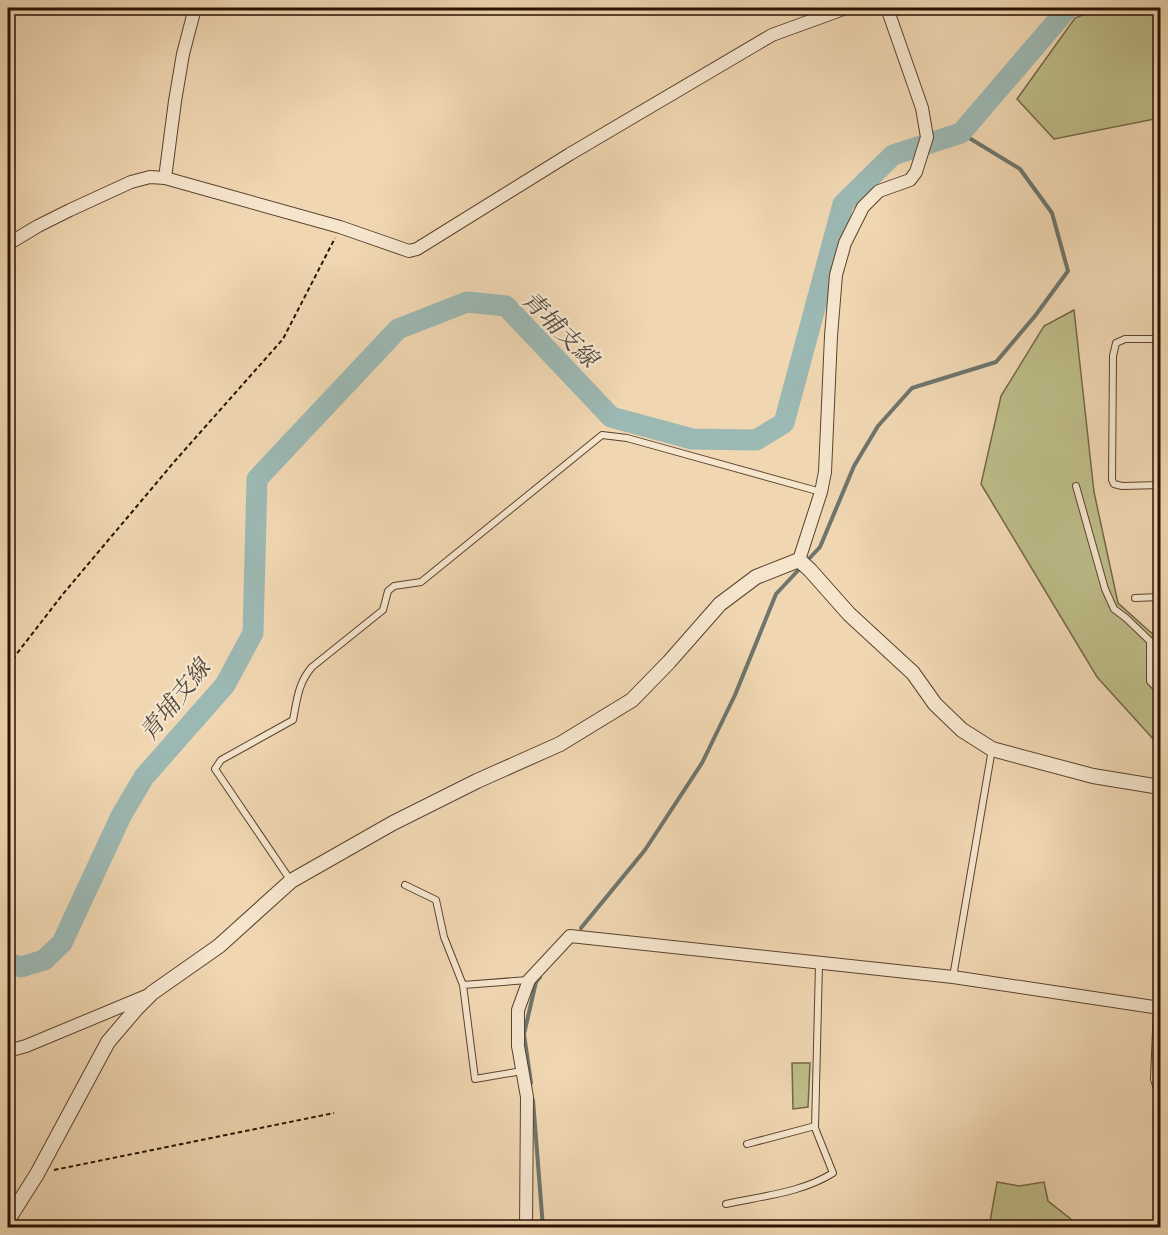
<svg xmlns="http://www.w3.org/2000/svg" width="1168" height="1235" font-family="'IM FELL Great Primer','Noto Serif TC',serif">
<rect width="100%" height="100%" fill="#f0d7b2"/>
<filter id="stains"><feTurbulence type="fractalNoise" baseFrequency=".00333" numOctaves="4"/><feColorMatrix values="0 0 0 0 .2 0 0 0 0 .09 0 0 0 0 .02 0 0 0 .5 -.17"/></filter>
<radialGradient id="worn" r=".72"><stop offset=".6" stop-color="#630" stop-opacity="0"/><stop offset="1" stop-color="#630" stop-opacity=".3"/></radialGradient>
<path fill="#bdbd89" stroke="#736746" stroke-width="1.5" d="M 1100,8 L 1160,8 L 1160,118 L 1054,139 L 1017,99 L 1075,18 Z
M 1074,310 L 1094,492 L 1118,603 L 1157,638 L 1159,682 L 1160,683 L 1160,737 L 1155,741 L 1097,677 L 981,484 L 1001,396 L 1044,326 Z
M 792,1063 L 810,1063 L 808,1107 L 793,1109 Z
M 997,1182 L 1019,1186 L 1044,1182 L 1048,1201 L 1081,1227 L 989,1227 Z"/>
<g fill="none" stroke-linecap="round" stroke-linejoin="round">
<path stroke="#6e756c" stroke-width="4" d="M 581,928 L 645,850 L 702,763 L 735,695 L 776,594 L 820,547 L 854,466 L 878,426 L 912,388 L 996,362 L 1035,316 L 1068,271 L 1052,213 L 1020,169 L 961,133
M 531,1083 L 524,1034 L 536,982 L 540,977
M 533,1100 L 543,1228"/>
<path stroke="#9cb8b3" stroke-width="21" d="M 8,963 L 21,967 L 44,960 L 62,943 L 121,816 L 144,777 L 225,685 L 253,633 L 257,479 L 398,329 L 467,302 L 506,306 L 611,417 L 692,439 L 756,440 L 784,423 L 843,204 L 893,155 L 961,133 L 1068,8"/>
<defs>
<path id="service" d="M 1160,339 L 1125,339 L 1116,343 L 1113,356 L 1112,480 L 1114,484 L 1122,486 L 1160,485
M 1076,486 L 1105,589 L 1114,609 L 1126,618 L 1150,641 L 1150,681 L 1160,692
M 1135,598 L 1160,597
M 291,881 L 215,769 L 221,760 L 293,720 C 297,700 298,683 312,667 L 383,610 L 388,591 L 394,586 L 421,582 L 602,435 L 627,438 L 821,492
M 405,885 L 436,900 L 444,937 L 463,985 L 475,1079 L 522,1071
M 953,977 L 992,749
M 463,985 L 528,980
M 747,1144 L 815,1126
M 726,1204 C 762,1196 801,1193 833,1173 L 815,1128 L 819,964"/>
<path id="minor" d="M 165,178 L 175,101 L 183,54 L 195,8
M 8,244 L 38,226 L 70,210 L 131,182 L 150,177 L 165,178 L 340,227 L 409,251 L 417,249 L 570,154 L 772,35 L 846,8
M 799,560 L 821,492 L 825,472 L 831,336 L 836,275 L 845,243 L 863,207 L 879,191 L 910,180 L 916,172 L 927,137 L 922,108 L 887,8
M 8,1051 L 26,1046 L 151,994
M 526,1228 L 527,1097 L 518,1046 L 518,1010 L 529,980 L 570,936 L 953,977 L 1160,1008 L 1157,1079 L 1160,1088"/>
<path id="tertiary" d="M 8,1220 L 37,1174 L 108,1042 L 137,1008 L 152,993 L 219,946 L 291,881 L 393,823 L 477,781 L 560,744 L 632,700 L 669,662 L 720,604 L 756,577 L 799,560 L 810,570 L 849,614 L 913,673 L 935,704 L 962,730 L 992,749 L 1093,776 L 1160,787"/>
</defs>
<use href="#service" stroke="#5b422e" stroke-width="8"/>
<use href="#minor" stroke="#5b422e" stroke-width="14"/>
<use href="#tertiary" stroke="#5b422e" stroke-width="16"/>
<path stroke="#291102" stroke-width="2" stroke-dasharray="4.5 3" stroke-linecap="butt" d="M 8,665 L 63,594 L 174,462 L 283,339 L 335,238
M 54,1170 L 334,1113"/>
<use href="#service" stroke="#f5e5cd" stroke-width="6"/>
<use href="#minor" stroke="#f5e5cd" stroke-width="12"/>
<use href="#tertiary" stroke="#f5e5cd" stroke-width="14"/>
</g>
<g text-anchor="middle" stroke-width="4.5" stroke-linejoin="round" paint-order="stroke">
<g font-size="24" font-style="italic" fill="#514b40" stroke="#f5e5cd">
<text transform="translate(560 329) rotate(45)" y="8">青埔支線</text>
<text transform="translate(175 700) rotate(-51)" y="8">青埔支線</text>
</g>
</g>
<rect width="1168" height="1235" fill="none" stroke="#f0d7b2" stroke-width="30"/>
<rect x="9" y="9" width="1150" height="1217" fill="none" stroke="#291102" stroke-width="3"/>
<rect x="15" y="15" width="1138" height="1205" fill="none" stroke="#291102" stroke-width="1.5"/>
<rect width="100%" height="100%" filter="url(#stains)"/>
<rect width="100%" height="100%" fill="url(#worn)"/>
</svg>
